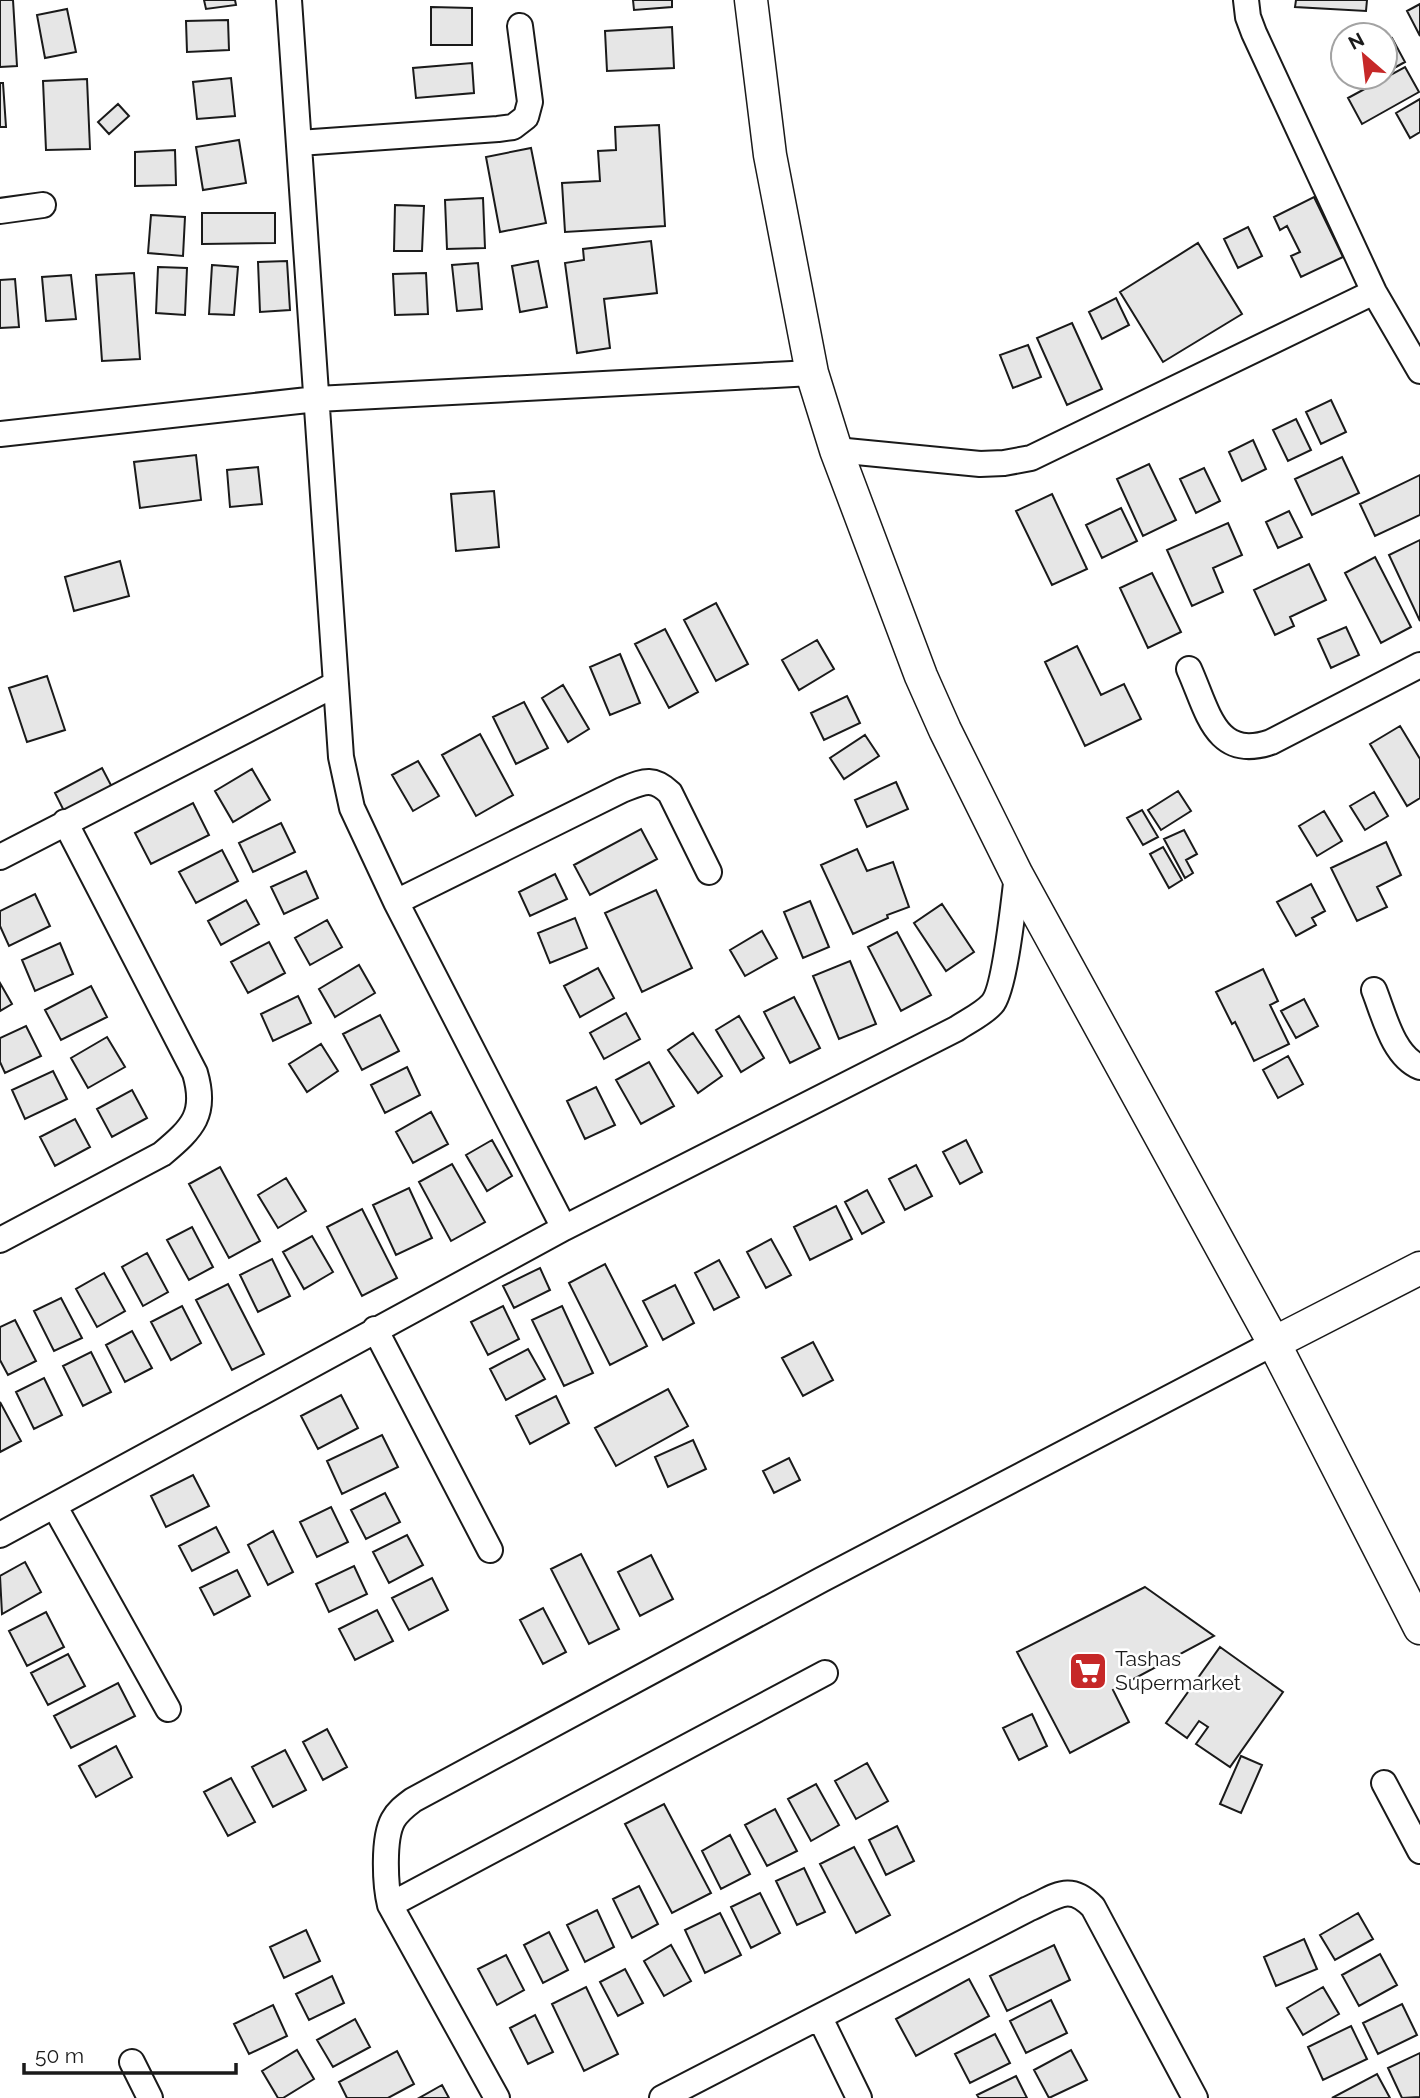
<svg xmlns="http://www.w3.org/2000/svg" width="1420" height="2098" font-family="Raleway,sans-serif">
<rect width="100%" height="100%" fill="#fff"/>
<path fill="#e6e6e6" stroke="#1a1a1a" stroke-width="2" d="M 0,0 L 13,0 L 17,66 L 0,67 Z
M 204,0 L 235,0 L 236,5 L 206,9 Z
M 633,0 L 672,0 L 672,7 L 634,10 Z
M 1296,0 L 1367,0 L 1366,11 L 1295,7 Z
M 1420,4 L 1420,36 L 1407,11 Z
M 431,7 L 472,8 L 472,45 L 431,45 Z
M 67,9 L 76,52 L 45,58 L 37,15 Z
M 228,20 L 229,50 L 187,52 L 186,21 Z
M 672,27 L 674,68 L 607,71 L 605,31 Z
M 1392,38 L 1405,62 L 1385,73 L 1385,41 Z
M 472,63 L 474,93 L 416,98 L 413,68 Z
M 1405,67 L 1419,92 L 1362,124 L 1348,98 Z
M 231,78 L 235,116 L 197,119 L 193,82 Z
M 87,79 L 90,149 L 46,150 L 43,81 Z
M 0,83 L 3,83 L 6,127 L 0,127 Z
M 1420,99 L 1420,132 L 1410,138 L 1396,113 Z
M 118,104 L 129,116 L 109,134 L 98,122 Z
M 659,125 L 665,226 L 565,232 L 562,183 L 600,181 L 598,151 L 616,150 L 615,127 Z
M 239,140 L 246,183 L 203,190 L 196,147 Z
M 531,148 L 546,223 L 500,232 L 486,157 Z
M 175,150 L 176,185 L 135,186 L 135,152 Z
M 1314,197 L 1343,257 L 1301,277 L 1291,256 L 1300,252 L 1287,226 L 1280,230 L 1274,217 Z
M 483,198 L 485,248 L 447,249 L 445,200 Z
M 395,205 L 424,206 L 422,251 L 394,251 Z
M 202,213 L 275,213 L 275,243 L 202,244 Z
M 151,215 L 185,217 L 183,256 L 148,253 Z
M 1248,227 L 1262,256 L 1238,268 L 1224,239 Z
M 651,241 L 657,293 L 604,299 L 610,348 L 577,353 L 565,263 L 584,260 L 583,249 Z
M 1198,243 L 1242,314 L 1163,362 L 1120,292 Z
M 287,261 L 290,310 L 260,312 L 258,262 Z
M 538,261 L 547,307 L 520,312 L 512,266 Z
M 478,263 L 482,309 L 457,311 L 452,265 Z
M 212,265 L 238,267 L 234,315 L 209,314 Z
M 158,267 L 187,268 L 185,315 L 156,313 Z
M 134,273 L 140,359 L 102,361 L 96,275 Z
M 426,273 L 428,314 L 395,315 L 393,274 Z
M 71,275 L 76,319 L 46,321 L 42,277 Z
M 15,279 L 19,327 L 0,328 L 0,280 Z
M 1116,298 L 1129,325 L 1102,339 L 1089,312 Z
M 1072,323 L 1102,389 L 1067,405 L 1037,338 Z
M 1028,345 L 1041,377 L 1013,388 L 1000,355 Z
M 1331,400 L 1346,432 L 1321,444 L 1306,412 Z
M 1296,419 L 1311,450 L 1288,461 L 1273,430 Z
M 1253,440 L 1266,469 L 1242,481 L 1229,452 Z
M 196,455 L 201,500 L 140,508 L 134,462 Z
M 1342,457 L 1359,493 L 1312,515 L 1295,479 Z
M 1149,464 L 1176,520 L 1143,536 L 1117,479 Z
M 258,467 L 262,504 L 230,507 L 227,470 Z
M 1204,468 L 1220,501 L 1196,513 L 1180,479 Z
M 1420,475 L 1420,515 L 1375,536 L 1360,504 Z
M 494,491 L 499,547 L 456,551 L 451,494 Z
M 1052,494 L 1087,569 L 1052,585 L 1016,511 Z
M 1121,508 L 1137,541 L 1102,558 L 1086,525 Z
M 1289,511 L 1302,537 L 1278,548 L 1266,522 Z
M 1228,523 L 1242,555 L 1213,568 L 1223,592 L 1192,606 L 1167,550 Z
M 1420,540 L 1420,621 L 1389,555 Z
M 1375,557 L 1411,627 L 1381,643 L 1345,573 Z
M 120,561 L 129,596 L 74,611 L 65,577 Z
M 1309,564 L 1326,600 L 1290,617 L 1294,626 L 1275,635 L 1254,590 Z
M 1152,573 L 1181,632 L 1148,648 L 1120,588 Z
M 716,603 L 748,664 L 716,681 L 684,620 Z
M 1346,627 L 1359,655 L 1331,668 L 1318,639 Z
M 665,629 L 698,692 L 669,708 L 635,644 Z
M 817,640 L 834,669 L 799,690 L 782,660 Z
M 1077,646 L 1101,695 L 1124,684 L 1141,719 L 1085,746 L 1045,662 Z
M 620,654 L 640,703 L 610,715 L 590,667 Z
M 47,676 L 65,730 L 27,742 L 9,688 Z
M 563,685 L 589,729 L 568,742 L 542,698 Z
M 847,696 L 860,723 L 824,740 L 811,713 Z
M 524,702 L 548,748 L 516,764 L 493,717 Z
M 1400,726 L 1420,759 L 1420,798 L 1407,806 L 1370,744 Z
M 480,734 L 513,795 L 476,816 L 442,755 Z
M 865,735 L 879,756 L 844,779 L 830,758 Z
M 418,761 L 439,796 L 413,811 L 392,775 Z
M 102,768 L 113,789 L 65,813 L 55,793 Z
M 252,769 L 270,800 L 233,822 L 215,791 Z
M 896,782 L 908,809 L 867,827 L 855,800 Z
M 1178,791 L 1191,811 L 1161,830 L 1148,810 Z
M 1374,792 L 1388,816 L 1365,830 L 1350,806 Z
M 193,803 L 209,835 L 151,864 L 135,833 Z
M 1142,810 L 1158,837 L 1143,845 L 1127,818 Z
M 1324,811 L 1342,841 L 1317,856 L 1299,826 Z
M 281,823 L 295,852 L 253,872 L 239,843 Z
M 641,829 L 657,859 L 590,895 L 574,865 Z
M 1184,830 L 1197,854 L 1186,860 L 1193,873 L 1185,878 L 1164,839 Z
M 1386,842 L 1401,875 L 1377,887 L 1387,907 L 1357,921 L 1331,868 Z
M 1163,847 L 1182,880 L 1169,888 L 1150,854 Z
M 857,849 L 867,871 L 893,862 L 909,907 L 887,915 L 888,918 L 853,934 L 821,865 Z
M 222,850 L 238,881 L 196,903 L 179,872 Z
M 306,871 L 318,898 L 284,914 L 271,887 Z
M 555,874 L 567,899 L 530,916 L 519,892 Z
M 1311,884 L 1325,911 L 1312,918 L 1316,925 L 1296,936 L 1277,902 Z
M 656,890 L 692,968 L 642,992 L 605,913 Z
M 35,894 L 50,926 L 9,946 L 0,926 L 0,911 Z
M 246,900 L 259,924 L 221,945 L 208,921 Z
M 810,901 L 829,947 L 803,958 L 784,912 Z
M 942,904 L 974,952 L 946,971 L 914,923 Z
M 575,918 L 587,948 L 550,963 L 538,933 Z
M 327,920 L 342,947 L 310,965 L 295,938 Z
M 762,931 L 777,958 L 745,976 L 730,950 Z
M 897,932 L 931,995 L 901,1011 L 868,947 Z
M 269,942 L 285,973 L 248,993 L 231,962 Z
M 60,943 L 73,974 L 35,991 L 22,960 Z
M 850,961 L 876,1024 L 839,1039 L 813,976 Z
M 359,965 L 375,993 L 335,1017 L 319,989 Z
M 598,968 L 614,998 L 580,1017 L 564,986 Z
M 1263,969 L 1278,1001 L 1270,1005 L 1289,1044 L 1254,1061 L 1235,1022 L 1232,1024 L 1216,992 Z
M 0,983 L 12,1004 L 0,1011 Z
M 91,986 L 107,1017 L 61,1040 L 45,1010 Z
M 298,996 L 311,1023 L 273,1041 L 261,1014 Z
M 794,997 L 820,1048 L 790,1063 L 764,1012 Z
M 1304,999 L 1318,1026 L 1296,1038 L 1281,1011 Z
M 626,1013 L 640,1039 L 604,1059 L 590,1033 Z
M 380,1015 L 399,1051 L 362,1070 L 343,1034 Z
M 739,1016 L 764,1058 L 741,1072 L 716,1030 Z
M 26,1026 L 41,1056 L 5,1073 L 0,1062 L 0,1038 Z
M 693,1033 L 722,1076 L 698,1093 L 668,1050 Z
M 107,1037 L 125,1067 L 88,1088 L 71,1058 Z
M 321,1044 L 338,1071 L 307,1092 L 289,1064 Z
M 1288,1056 L 1303,1084 L 1278,1098 L 1263,1070 Z
M 649,1062 L 674,1106 L 641,1124 L 616,1080 Z
M 407,1067 L 420,1095 L 385,1113 L 371,1085 Z
M 53,1071 L 67,1099 L 25,1119 L 12,1090 Z
M 596,1087 L 615,1125 L 585,1139 L 567,1101 Z
M 132,1090 L 147,1118 L 112,1137 L 97,1109 Z
M 431,1112 L 448,1144 L 413,1163 L 396,1132 Z
M 75,1119 L 90,1147 L 55,1166 L 40,1137 Z
M 492,1140 L 512,1176 L 487,1191 L 466,1155 Z
M 966,1140 L 982,1172 L 960,1184 L 943,1152 Z
M 452,1164 L 485,1222 L 451,1241 L 419,1182 Z
M 916,1165 L 932,1196 L 905,1210 L 889,1179 Z
M 220,1167 L 260,1241 L 229,1258 L 189,1184 Z
M 286,1178 L 306,1211 L 278,1228 L 258,1195 Z
M 409,1188 L 432,1238 L 396,1255 L 373,1205 Z
M 867,1190 L 884,1222 L 862,1234 L 845,1202 Z
M 836,1206 L 852,1239 L 810,1260 L 794,1227 Z
M 362,1209 L 397,1278 L 362,1296 L 327,1227 Z
M 192,1227 L 213,1267 L 189,1280 L 167,1240 Z
M 312,1236 L 333,1272 L 304,1289 L 283,1252 Z
M 771,1239 L 791,1275 L 766,1288 L 747,1252 Z
M 147,1253 L 168,1292 L 143,1306 L 122,1267 Z
M 272,1259 L 290,1296 L 258,1312 L 240,1275 Z
M 719,1260 L 739,1297 L 714,1310 L 695,1273 Z
M 605,1264 L 647,1346 L 610,1365 L 569,1283 Z
M 540,1268 L 550,1290 L 514,1308 L 503,1286 Z
M 104,1273 L 125,1311 L 97,1327 L 76,1289 Z
M 228,1284 L 264,1354 L 232,1370 L 196,1300 Z
M 675,1285 L 694,1323 L 663,1340 L 643,1301 Z
M 61,1298 L 82,1338 L 54,1351 L 34,1311 Z
M 182,1306 L 201,1343 L 171,1360 L 151,1322 Z
M 503,1306 L 519,1339 L 488,1355 L 471,1322 Z
M 562,1306 L 593,1373 L 564,1386 L 532,1320 Z
M 15,1320 L 36,1361 L 8,1375 L 0,1360 L 0,1327 Z
M 132,1331 L 152,1368 L 125,1382 L 106,1345 Z
M 813,1342 L 833,1380 L 803,1396 L 782,1358 Z
M 528,1349 L 545,1379 L 506,1400 L 490,1369 Z
M 91,1352 L 111,1392 L 83,1406 L 63,1366 Z
M 44,1378 L 62,1415 L 34,1429 L 16,1392 Z
M 668,1389 L 688,1426 L 616,1466 L 595,1428 Z
M 341,1395 L 358,1428 L 318,1449 L 301,1416 Z
M 556,1396 L 569,1423 L 530,1444 L 516,1416 Z
M 0,1402 L 21,1441 L 0,1452 Z
M 382,1435 L 398,1467 L 342,1494 L 327,1461 Z
M 693,1440 L 706,1469 L 668,1487 L 655,1457 Z
M 789,1458 L 800,1480 L 774,1493 L 763,1471 Z
M 193,1475 L 209,1506 L 166,1527 L 151,1496 Z
M 385,1493 L 400,1522 L 366,1539 L 351,1510 Z
M 331,1507 L 348,1542 L 317,1557 L 300,1522 Z
M 216,1527 L 229,1552 L 192,1571 L 179,1546 Z
M 273,1531 L 293,1572 L 268,1585 L 248,1545 Z
M 407,1535 L 423,1565 L 389,1583 L 373,1552 Z
M 581,1554 L 619,1629 L 589,1644 L 551,1569 Z
M 651,1555 L 673,1599 L 640,1616 L 618,1572 Z
M 25,1562 L 41,1592 L 2,1614 L 0,1576 Z
M 354,1566 L 367,1594 L 329,1612 L 316,1584 Z
M 237,1570 L 250,1596 L 214,1615 L 200,1588 Z
M 432,1578 L 448,1610 L 409,1630 L 392,1598 Z
M 1145,1587 L 1214,1636 L 1113,1690 L 1129,1722 L 1070,1753 L 1017,1652 Z
M 543,1608 L 566,1652 L 543,1664 L 520,1620 Z
M 377,1610 L 393,1641 L 355,1660 L 339,1629 Z
M 46,1612 L 64,1647 L 27,1666 L 9,1631 Z
M 1220,1647 L 1283,1692 L 1230,1767 L 1196,1744 L 1208,1727 L 1199,1721 L 1187,1738 L 1166,1723 Z
M 68,1654 L 85,1686 L 48,1705 L 31,1673 Z
M 118,1683 L 135,1716 L 71,1748 L 54,1716 Z
M 1032,1714 L 1047,1746 L 1019,1760 L 1003,1728 Z
M 327,1729 L 347,1767 L 323,1780 L 303,1742 Z
M 116,1746 L 132,1777 L 96,1797 L 79,1766 Z
M 285,1750 L 306,1790 L 273,1807 L 252,1767 Z
M 1241,1756 L 1262,1765 L 1241,1813 L 1220,1804 Z
M 867,1763 L 888,1801 L 856,1819 L 835,1781 Z
M 231,1778 L 255,1822 L 228,1836 L 204,1792 Z
M 816,1784 L 839,1825 L 811,1841 L 788,1799 Z
M 664,1804 L 711,1893 L 672,1913 L 625,1824 Z
M 775,1809 L 797,1851 L 767,1866 L 745,1825 Z
M 897,1826 L 914,1861 L 886,1875 L 869,1840 Z
M 730,1835 L 750,1874 L 721,1889 L 702,1851 Z
M 854,1847 L 890,1915 L 856,1933 L 820,1864 Z
M 804,1868 L 825,1912 L 797,1925 L 776,1881 Z
M 639,1886 L 658,1924 L 632,1938 L 613,1899 Z
M 760,1893 L 780,1933 L 751,1948 L 731,1907 Z
M 597,1910 L 614,1947 L 585,1962 L 567,1925 Z
M 720,1913 L 741,1955 L 705,1973 L 685,1930 Z
M 1358,1913 L 1373,1939 L 1335,1960 L 1320,1935 Z
M 306,1930 L 320,1961 L 284,1978 L 270,1947 Z
M 549,1932 L 568,1970 L 543,1983 L 524,1945 Z
M 1304,1939 L 1317,1969 L 1276,1986 L 1264,1957 Z
M 671,1945 L 691,1981 L 664,1996 L 644,1961 Z
M 1054,1945 L 1070,1980 L 1007,2011 L 990,1976 Z
M 1380,1954 L 1397,1985 L 1359,2006 L 1342,1975 Z
M 506,1955 L 524,1990 L 497,2005 L 478,1969 Z
M 625,1969 L 643,2003 L 618,2016 L 600,1982 Z
M 332,1976 L 344,2003 L 309,2020 L 296,1994 Z
M 969,1979 L 989,2016 L 916,2056 L 896,2019 Z
M 586,1987 L 618,2054 L 584,2071 L 552,2004 Z
M 1323,1987 L 1339,2014 L 1303,2035 L 1287,2008 Z
M 1051,2000 L 1067,2033 L 1026,2053 L 1010,2021 Z
M 1402,2004 L 1417,2035 L 1378,2054 L 1363,2023 Z
M 273,2005 L 287,2036 L 249,2054 L 234,2024 Z
M 535,2015 L 553,2052 L 528,2064 L 510,2028 Z
M 355,2019 L 370,2047 L 333,2067 L 317,2040 Z
M 1351,2026 L 1367,2059 L 1323,2080 L 1308,2047 Z
M 995,2034 L 1010,2063 L 970,2083 L 955,2054 Z
M 297,2050 L 314,2079 L 283,2098 L 278,2098 L 262,2071 Z
M 1071,2050 L 1087,2080 L 1049,2098 L 1034,2070 Z
M 397,2051 L 414,2084 L 388,2098 L 347,2098 L 339,2082 Z
M 1420,2053 L 1420,2097 L 1402,2098 L 1388,2068 Z
M 1377,2074 L 1390,2098 L 1332,2098 Z
M 1016,2076 L 1027,2098 L 979,2098 L 977,2095 Z
M 442,2085 L 449,2098 L 419,2098 Z"/>
<g fill="none" stroke-linecap="round" stroke-linejoin="round">
<defs>
<path id="minor" d="M 289,0 L 341,757 L 352,808 L 396,902 L 564,1228
M 1246,0 L 1248,17 L 1254,33 L 1374,292 L 1420,371
M 299,143 L 498,129 L 513,127 L 526,117 L 530,102 L 520,26
M 0,211 L 43,205
M 0,434 L 317,399 L 812,373
M 836,450 L 980,464 L 1004,463 L 1031,458 L 1374,292
M 1189,669 C 1208,711 1215,761 1271,742 L 1420,665
M 0,857 L 336,684
M 396,902 L 622,790 C 643,782 652,776 670,793 L 709,872
M 1374,990 C 1384,1015 1393,1056 1420,1067
M 0,1240 L 162,1154 C 193,1128 207,1114 195,1073 L 65,822
M 375,1329 L 490,1550
M 55,1507 L 168,1709
M 0,1535 L 564,1228 L 956,1029 C 968,1021 983,1014 992,1004 C 1005,990 1014,899 1017,875
M 1384,1783 L 1420,1851
M 390,1905 L 825,1673
M 820,2018 L 859,2098
M 132,2062 L 150,2098
M 497,2098 L 390,1905 C 385,1885 383,1838 393,1820 C 398,1811 405,1806 413,1800 L 821,1580 L 1274,1343
M 662,2098 L 1028,1909 C 1056,1897 1069,1882 1093,1907 L 1195,2098"/>
<path id="tertiary" d="M 751,0 L 770,155 L 812,373 L 836,450 L 921,676 L 945,730 L 1017,875 L 1274,1343 L 1420,1628
M 1274,1343 L 1420,1268"/>
</defs>
<use href="#minor" stroke="#1a1a1a" stroke-width="28"/>
<use href="#tertiary" stroke="#1a1a1a" stroke-width="35"/>
<use href="#minor" stroke="#fff" stroke-width="24"/>
<use href="#tertiary" stroke="#fff" stroke-width="32"/>
</g>
<defs>
<symbol id="supermarket-square" viewBox="-11 -11 22 22"><rect x="-9" y="-9" width="18" height="18" rx="4" fill="#c62828" stroke="#fff"/><path d="M-6-5.5h2.5l.6 2H6L4.5 2H-2.5L-4.4-4H-6ZM-1.5 3.2a1.3 1.3 0 1 0 .1 0ZM3 3.2a1.3 1.3 0 1 0 .1 0Z" fill="#fff"/></symbol>
</defs>
<g fill-rule="evenodd">
<use href="#supermarket-square" x="1066" y="1649" width="44" height="44"/>
</g>
<g text-anchor="middle" stroke-width="5" stroke-linejoin="round" paint-order="stroke">
<g font-size="21" fill="#1a1a1a" stroke="#fff" text-anchor="start">
<text x="1115" y="1666">Tashas<tspan x="1115" dy="24">Supermarket</tspan></text>
</g>
</g>
<g transform="translate(1364 56) rotate(332)"><circle r="33" fill="#ffffff" stroke="#a3a3a3" stroke-width="2"/>
<path d="M0-5L12 26L0 18L-12 26Z" fill="#c62828"/>
<text y="-10" font-size="19" font-weight="bold" text-anchor="middle" fill="#1a1a1a">N</text>
</g>
<path d="M24 2063v10h212v-10" fill="none" stroke="#1a1a1a" stroke-width="3.5"/>
<text x="35" y="2063" font-size="21" fill="#1a1a1a" stroke="#ffffff" stroke-width="5" paint-order="stroke">50 m</text>
</svg>
